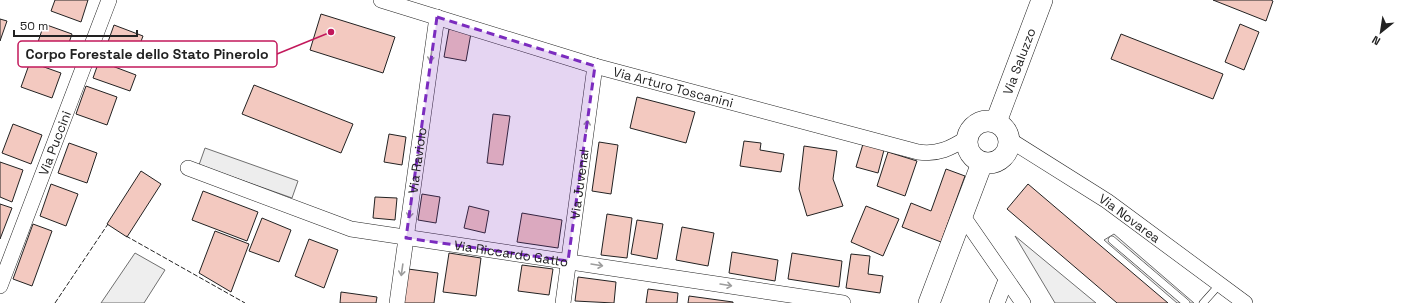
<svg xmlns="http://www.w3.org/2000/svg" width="1413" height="303" font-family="'Space Grotesk',sans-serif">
<rect width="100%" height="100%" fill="#fff"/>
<path fill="#eee" stroke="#6f6f6f" d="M 1015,236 L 1096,303 L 1055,303 Z
M 135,253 L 165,270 L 144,303 L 101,303 Z"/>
<path fill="#ededed" stroke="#6f6f6f" d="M 205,148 L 298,181 L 292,198 L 199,165 Z
M 1114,234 L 1194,303 L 1177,303 L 1104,240 Z"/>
<path fill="#f3c9c0" stroke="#222" d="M 55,0 L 88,0 L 81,22 L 51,11 Z
M 1213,0 L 1271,0 L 1273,1 L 1266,21 Z
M 321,14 L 395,37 L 383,73 L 310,50 Z
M 0,19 L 7,21 L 0,41 Z
M 44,24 L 72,34 L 62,63 L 34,54 Z
M 1240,24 L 1259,32 L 1244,70 L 1225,62 Z
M 114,25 L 143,36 L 133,63 L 104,53 Z
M 449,29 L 471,33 L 466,61 L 444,57 Z
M 1121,34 L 1223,74 L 1213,99 L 1111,59 Z
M 99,61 L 136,75 L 130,91 L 93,78 Z
M 30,62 L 61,73 L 52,98 L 21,87 Z
M 254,85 L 353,124 L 341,153 L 242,114 Z
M 86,86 L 117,97 L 107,125 L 76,114 Z
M 637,97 L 695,112 L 686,143 L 630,128 Z
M 493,114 L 510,116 L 503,165 L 487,163 Z
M 13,124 L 42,135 L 31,164 L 2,153 Z
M 389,134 L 406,137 L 402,165 L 384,162 Z
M 744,141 L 761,143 L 760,150 L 784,154 L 781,172 L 740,166 Z
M 599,142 L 618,145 L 611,194 L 592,191 Z
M 69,143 L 97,153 L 87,183 L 58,173 Z
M 863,144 L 884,150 L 878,173 L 856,167 Z
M 804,146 L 837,151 L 833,179 L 843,206 L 807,216 L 799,189 Z
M 888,152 L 917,161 L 905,196 L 877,186 Z
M 0,162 L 23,170 L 12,202 L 0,197 Z
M 946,169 L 965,176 L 941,242 L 902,227 L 911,203 L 931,211 Z
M 141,171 L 161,184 L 127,237 L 107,224 Z
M 51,184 L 78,194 L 66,226 L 40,216 Z
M 1028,184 L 1168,303 L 1117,303 L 1007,209 Z
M 203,191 L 258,212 L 247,241 L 192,220 Z
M 422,194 L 440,197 L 436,223 L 418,220 Z
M 375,197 L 397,198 L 395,220 L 373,218 Z
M 0,204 L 12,208 L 0,239 Z
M 469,206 L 489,211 L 485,233 L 464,228 Z
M 866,206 L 899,219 L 883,256 L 851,242 Z
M 522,213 L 562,220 L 558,248 L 517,242 Z
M 607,214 L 632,218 L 627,258 L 601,255 Z
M 262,218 L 291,230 L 279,262 L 249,251 Z
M 637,220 L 663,224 L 657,259 L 631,254 Z
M 33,224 L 52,231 L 32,286 L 13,279 Z
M 682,227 L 714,233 L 708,266 L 676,260 Z
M 215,231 L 249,244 L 231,292 L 199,273 Z
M 309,239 L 338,250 L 324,288 L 295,276 Z
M 732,252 L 778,260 L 775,281 L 729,273 Z
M 449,253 L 481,258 L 476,296 L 443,292 Z
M 792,253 L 842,261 L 839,287 L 788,279 Z
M 851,254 L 870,256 L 868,274 L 883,276 L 880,293 L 846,288 Z
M 522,265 L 553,269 L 549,295 L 518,291 Z
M 408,269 L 438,273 L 434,303 L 404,303 Z
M 578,277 L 616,282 L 614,303 L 575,301 Z
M 648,289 L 678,293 L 677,303 L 646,303 Z
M 341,292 L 377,297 L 376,303 L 340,303 Z
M 689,296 L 733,302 L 733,303 L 688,303 Z"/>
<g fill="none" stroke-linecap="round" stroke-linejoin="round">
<defs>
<path id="service" d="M 1112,240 L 1186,303
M 1203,303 L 1220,284"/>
<g id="minor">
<path id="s1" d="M 381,0 L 595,66 L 918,152 C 938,155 951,148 967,138"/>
<path id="s2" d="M 1010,140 L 1107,201 L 1245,303"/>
<path id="s3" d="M 188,168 L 351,229 L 843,303"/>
<path d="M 962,215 L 1023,303"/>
<path id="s4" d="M 0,286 L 109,0"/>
<path id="s5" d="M 397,303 L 437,17"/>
<path id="s6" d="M 563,303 L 595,66"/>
<path d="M 997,303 L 1006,280"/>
</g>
<g id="secondary">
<circle cx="988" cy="142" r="21"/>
<path id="s7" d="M 996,122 L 1042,0"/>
<path d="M 929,303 L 982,163"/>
</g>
</defs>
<use href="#service" stroke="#222" stroke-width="8"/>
<use href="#minor" stroke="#222" stroke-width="16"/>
<use href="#secondary" stroke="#222" stroke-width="22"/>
<use href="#service" stroke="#fff" stroke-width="7"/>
<use href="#minor" stroke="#fff" stroke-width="15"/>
<use href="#secondary" stroke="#fff" stroke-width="21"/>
<path stroke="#222" stroke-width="1" stroke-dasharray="5 2" stroke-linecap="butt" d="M 126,236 L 245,303
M 55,303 L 108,224"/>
</g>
<defs><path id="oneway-shaft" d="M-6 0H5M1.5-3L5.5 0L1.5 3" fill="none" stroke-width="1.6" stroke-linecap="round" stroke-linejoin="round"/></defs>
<g stroke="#9c9c9c">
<use href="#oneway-shaft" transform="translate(431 56) rotate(98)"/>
<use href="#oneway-shaft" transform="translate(587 126) rotate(-82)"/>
<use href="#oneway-shaft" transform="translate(410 212) rotate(98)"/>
<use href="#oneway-shaft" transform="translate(597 265) rotate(9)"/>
<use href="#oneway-shaft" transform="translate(402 270) rotate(98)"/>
<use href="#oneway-shaft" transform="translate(726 285) rotate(9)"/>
</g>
<path fill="#7b2cbf" fill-opacity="0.2" stroke="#7b2cbf" stroke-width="3" stroke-dasharray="8 5" stroke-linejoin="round" d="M 437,17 L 595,66 L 568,261 L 406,238 Z"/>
<g text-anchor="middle" stroke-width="3" stroke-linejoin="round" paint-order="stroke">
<g font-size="13" fill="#222" stroke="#fff">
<text dy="5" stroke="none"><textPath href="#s7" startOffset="65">Via Saluzzo</textPath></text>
<text dy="5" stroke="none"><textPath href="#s1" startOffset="305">Via Arturo Toscanini</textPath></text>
<text dy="5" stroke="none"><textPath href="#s4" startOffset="153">Via Puccini</textPath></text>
<text dy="5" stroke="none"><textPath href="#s5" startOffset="144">Via Raviolo</textPath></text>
<text dy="5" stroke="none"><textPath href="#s6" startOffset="120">Via Juvenal</textPath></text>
<text dy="5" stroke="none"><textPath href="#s2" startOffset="143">Via Novarea</textPath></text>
<text dy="5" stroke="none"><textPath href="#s3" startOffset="336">Via Riccardo Gatto</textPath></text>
</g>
</g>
<path fill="none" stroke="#c2185b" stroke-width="1.5" d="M331 32L277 54"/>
<circle fill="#c2185b" stroke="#fff" stroke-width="1.5" cx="331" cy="32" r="4"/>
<rect fill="#fff" stroke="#c2185b" stroke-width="1.5" x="18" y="41" width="259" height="26" rx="4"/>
<g font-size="14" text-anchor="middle" font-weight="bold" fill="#222">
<text x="147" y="59">Corpo Forestale dello Stato Pinerolo</text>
</g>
<g transform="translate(1381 32) rotate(210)" stroke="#ffffff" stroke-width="3" paint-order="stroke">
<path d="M0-3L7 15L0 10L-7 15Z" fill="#222222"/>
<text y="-6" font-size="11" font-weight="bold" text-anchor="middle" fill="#222222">N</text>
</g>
<path d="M14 30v6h123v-6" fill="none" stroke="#222222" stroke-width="2"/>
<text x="20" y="30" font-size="12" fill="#222222" stroke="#ffffff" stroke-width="3" paint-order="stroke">50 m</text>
</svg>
